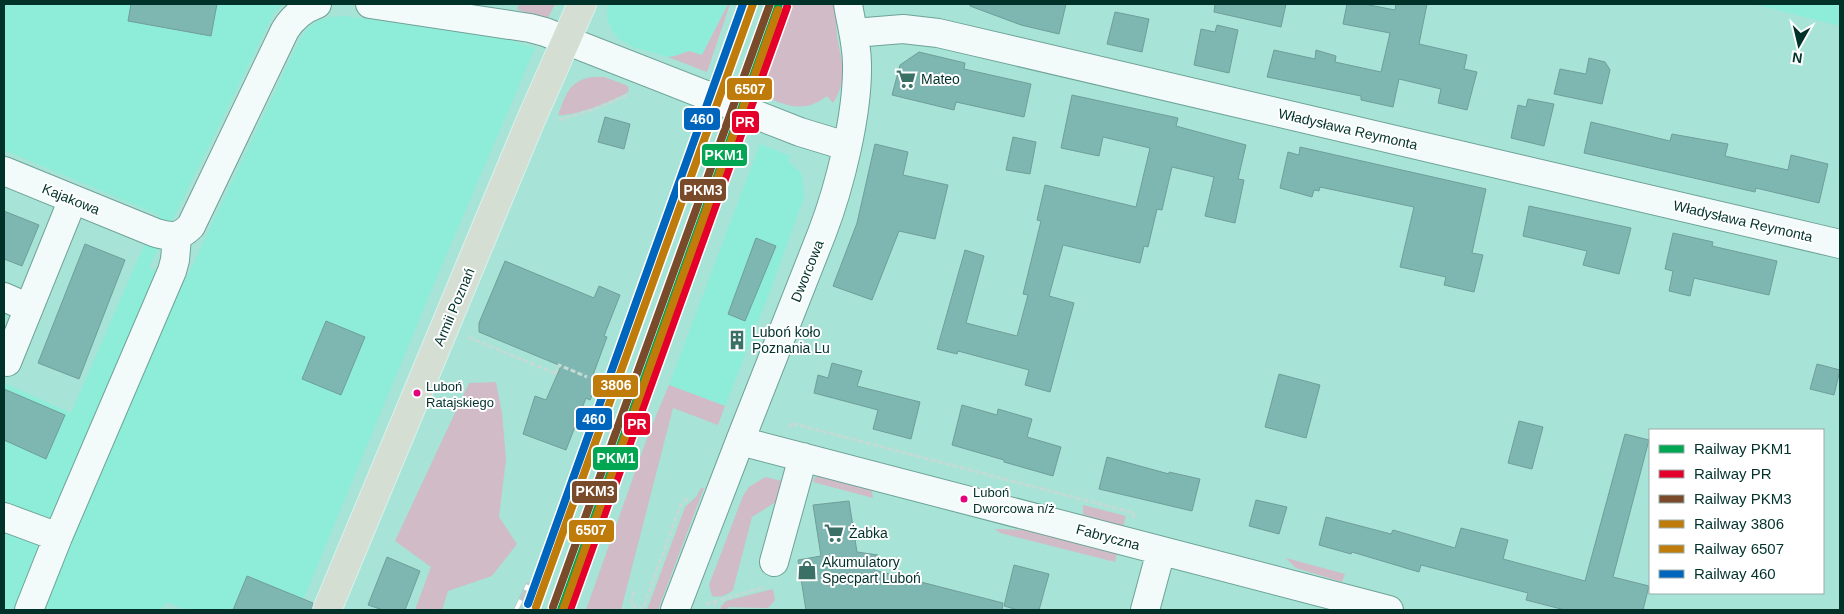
<svg xmlns="http://www.w3.org/2000/svg" width="1844" height="614" font-family="Arial,sans-serif">
<rect width="100%" height="100%" fill="#a7e3d6"/>
<path fill="#8eedd9" d="M 4,4 L 283,4 L 274,13 L 149,268 L 184,283 L 299,41 L 308,28 L 317,21 L 331,17 L 345,16 L 506,39 L 535,48 L 431,291 L 299,610 L 187,610 L 167,602 L 160,610 L 4,610 L 4,383 L 71,413 L 137,261 L 159,215 L 4,150 Z
M 608,4 L 728,4 L 702,55 L 689,51 L 675,56 L 668,57 L 635,48 L 619,39 L 613,32 L 609,24 L 607,16 Z
M 1754,4 L 1840,4 L 1840,26 Z
M 760,144 L 790,156 L 788,161 L 799,171 L 802,176 L 804,197 L 769,294 L 725,406 L 669,385 Z"/>
<path fill="#d1bbc6" d="M 519,4 L 555,4 L 546,22 L 517,9 Z
M 728,4 L 730,4 L 707,72 L 668,57 L 675,56 L 689,51 L 702,55 Z
M 789,4 L 835,4 C 835,14 836,25 837,35 C 841,62 849,78 833,103 L 827,96 C 802,116 782,103 756,93 Z
M 591,77 L 604,77 L 626,85 L 629,88 L 628,92 C 614,101 573,117 558,115 C 566,95 568,82 591,77 Z
M 496,382 L 502,413 L 506,459 L 499,517 L 517,544 L 492,576 L 448,591 L 442,610 L 415,610 L 431,567 L 395,541 L 469,383 Z
M 669,385 L 725,406 L 718,425 L 673,408 L 621,610 L 586,610 L 650,430 Z
M 821,475 L 871,488 L 873,498 L 813,482 L 815,477 Z
M 765,477 L 787,482 L 782,498 L 752,517 L 733,590 C 728,595 719,598 712,596 L 709,585 L 743,496 L 749,487 Z
M 701,488 L 704,488 L 658,610 L 647,610 L 685,507 L 696,497 Z
M 1083,505 L 1126,516 L 1123,527 L 1089,518 L 1083,514 Z
M 995,529 L 1027,530 L 1117,554 L 1115,562 L 1000,533 Z
M 1286,558 L 1345,574 L 1342,582 L 1296,568 Z
M 773,589 L 775,600 L 768,608 L 728,607 L 727,610 L 721,610 L 721,606 L 726,601 Z"/>
<path fill="#7eb6b1" stroke="#709e98" d="M 131,4 L 217,4 L 211,36 L 128,21 Z
M 970,4 L 1066,4 L 1059,34 L 1021,25 L 970,6 Z
M 1215,4 L 1286,4 L 1281,27 L 1214,12 Z
M 1347,4 L 1364,4 L 1395,10 L 1396,4 L 1427,4 L 1419,44 L 1467,55 L 1464,69 L 1477,72 L 1467,110 L 1438,103 L 1441,89 L 1399,79 L 1393,107 L 1361,100 L 1361,96 L 1267,77 L 1274,50 L 1315,59 L 1316,50 L 1336,56 L 1335,62 L 1381,72 L 1390,33 L 1343,24 Z
M 1115,12 L 1149,19 L 1142,52 L 1107,44 Z
M 1217,25 L 1238,30 L 1229,73 L 1194,65 L 1201,29 L 1215,32 Z
M 919,52 L 965,63 L 964,69 L 1031,84 L 1024,117 L 956,102 L 954,110 L 892,95 L 900,65 Z
M 1589,58 L 1605,62 L 1610,70 L 1602,104 L 1554,94 L 1560,69 L 1586,74 Z
M 1072,95 L 1178,118 L 1176,126 L 1246,145 L 1238,179 L 1244,180 L 1235,223 L 1205,216 L 1214,177 L 1172,167 L 1162,210 L 1157,209 L 1148,247 L 1144,246 L 1140,263 L 1063,245 L 1049,296 L 1074,303 L 1050,392 L 1025,385 L 1029,370 L 958,351 L 957,354 L 937,349 L 965,250 L 984,256 L 966,323 L 1017,336 L 1028,295 L 1023,294 L 1041,221 L 1037,220 L 1045,185 L 1136,207 L 1150,148 L 1103,137 L 1099,156 L 1061,148 Z
M 1528,99 L 1554,104 L 1544,146 L 1511,138 L 1518,105 L 1526,107 Z
M 605,117 L 630,124 L 624,149 L 598,142 Z
M 1591,122 L 1670,141 L 1672,134 L 1728,144 L 1725,156 L 1788,170 L 1791,155 L 1828,164 L 1819,203 L 1756,188 L 1755,192 L 1584,153 Z
M 1013,137 L 1036,142 L 1030,174 L 1006,170 Z
M 875,144 L 908,152 L 903,175 L 948,185 L 935,239 L 899,231 L 872,300 L 833,286 L 857,223 Z
M 1300,147 L 1486,189 L 1472,253 L 1483,255 L 1474,292 L 1444,285 L 1446,277 L 1400,267 L 1414,207 L 1320,187 L 1319,191 L 1314,190 L 1312,197 L 1280,188 L 1288,152 L 1299,155 Z
M 1529,206 L 1631,228 L 1619,274 L 1583,265 L 1587,251 L 1523,236 Z
M 4,211 L 39,225 L 22,266 L 4,259 Z
M 1673,233 L 1713,242 L 1712,246 L 1777,261 L 1769,295 L 1694,278 L 1690,296 L 1669,291 L 1673,271 L 1665,269 Z
M 756,238 L 776,246 L 745,321 L 728,314 Z
M 85,244 L 125,260 L 79,379 L 38,363 Z
M 505,261 L 594,298 L 599,286 L 620,295 L 604,336 L 607,337 L 593,375 L 600,378 L 590,400 L 586,398 L 566,450 L 523,434 L 535,396 L 546,400 L 561,366 L 479,332 L 479,323 Z
M 326,321 L 365,337 L 341,395 L 302,379 Z
M 832,363 L 862,371 L 857,386 L 920,402 L 911,439 L 873,429 L 878,410 L 814,393 L 818,375 L 828,378 Z
M 1817,364 L 1840,370 L 1834,395 L 1810,389 Z
M 1279,374 L 1320,385 L 1306,438 L 1265,427 Z
M 4,389 L 65,415 L 46,459 L 4,440 Z
M 962,405 L 997,415 L 998,409 L 1032,419 L 1027,437 L 1061,447 L 1053,476 L 1004,462 L 1004,460 L 952,445 Z
M 1519,421 L 1543,427 L 1532,469 L 1508,463 Z
M 1625,434 L 1649,440 L 1613,577 L 1649,586 L 1643,610 L 1565,610 L 1526,600 L 1528,593 L 1421,565 L 1419,572 L 1352,552 L 1351,554 L 1319,545 L 1326,517 L 1391,534 L 1393,530 L 1455,548 L 1461,528 L 1508,540 L 1503,559 L 1585,581 Z
M 1107,457 L 1169,474 L 1169,472 L 1200,479 L 1192,511 L 1099,489 Z
M 1256,500 L 1287,507 L 1279,534 L 1249,526 Z
M 849,501 L 857,552 L 878,555 L 874,570 L 1003,603 L 1002,610 L 806,610 L 798,560 L 821,556 L 813,505 Z
M 387,557 L 420,571 L 405,610 L 383,610 L 368,605 Z
M 1014,565 L 1049,574 L 1039,610 L 1018,610 L 1004,606 Z
M 247,576 L 313,603 L 312,610 L 233,610 Z"/>
<g fill="none" stroke-linecap="round" stroke-linejoin="round">
<defs>
<path id="minor" d="M 370,4 L 530,28 L 545,32 L 800,132 L 846,146
M 854,33 L 903,29 L 938,33 L 1840,244
M 4,171 L 156,233 C 172,237 178,239 191,226 L 285,30 C 293,17 303,9 317,4
M 4,297 L 29,308
M 4,361 L 7,362 L 73,199
M 740,441 L 1389,610
M 4,517 L 58,537
M 774,562 L 803,457
M 29,610 L 58,537 L 172,271 L 175,260 L 177,237
M 675,610 L 740,441 L 822,233 C 840,186 858,114 857,64 C 857,43 851,24 848,4
M 1145,610 L 1161,551"/>
<path id="major" d="M 327,610 L 530,122 L 582,4"/>
</defs>
<use href="#minor" stroke="#6ea298" stroke-width="30"/>
<use href="#major" stroke="#d7f2ed" stroke-width="30"/>
<path stroke="#c6dad5" stroke-width="3" stroke-dasharray="5 2.5" stroke-linecap="butt" d="M 559,120 L 592,110 L 630,94
M 468,337 L 557,374
M 555,374 L 559,365 L 587,377
M 789,428 L 791,423 L 1134,513 L 1133,518
M 634,591 L 631,605 L 643,609 L 680,506 L 689,497
M 714,601 L 716,610
M 706,604 L 765,587"/>
<use href="#minor" stroke="#f2fbf9" stroke-width="28"/>
<use href="#major" stroke="#d4ded3" stroke-width="28"/>
<defs>
<path id="rail" d="M 516,610 L 528,585
M 526,610 L 716,81 L 745,4"/>
</defs>
<use href="#rail" stroke="#b9cbc8" stroke-width="5.5"/>
<use href="#rail" stroke="#fff" stroke-width="4" stroke-dasharray="11" stroke-linecap="butt"/>
<defs>
<path id="rail-1" d="M 561,610 L 779,4"/>
<path id="rail-2" d="M 570,610 L 787,7"/>
<path id="rail-3" d="M 553,607 L 770,4"/>
<path id="rail-4" d="M 536,607 L 753,4"/>
<path id="rail-5" d="M 563,610 L 778,10"/>
<path id="rail-6" d="M 528,604 L 743,4"/>
</defs>
<use href="#rail-1" stroke="#fff" stroke-width="11"/>
<use href="#rail-2" stroke="#fff" stroke-width="11"/>
<use href="#rail-3" stroke="#fff" stroke-width="11"/>
<use href="#rail-4" stroke="#fff" stroke-width="11"/>
<use href="#rail-5" stroke="#fff" stroke-width="11"/>
<use href="#rail-6" stroke="#fff" stroke-width="11"/>
<use href="#rail-1" stroke="#00a651" stroke-width="8"/>
<use href="#rail-2" stroke="#e4002b" stroke-width="8"/>
<use href="#rail-3" stroke="#7a4b2a" stroke-width="8"/>
<use href="#rail-4" stroke="#bf7c0a" stroke-width="8"/>
<use href="#rail-5" stroke="#bf7c0a" stroke-width="8"/>
<use href="#rail-6" stroke="#0065bd" stroke-width="8"/>
</g>
<defs>
<symbol id="supermarket-bare" viewBox="-9 -9 18 18"><path d="M-6-5.5h2.5l.6 2H6L4.5 2H-2.5L-4.4-4H-6ZM-1.5 3.2a1.3 1.3 0 1 0 .1 0ZM3 3.2a1.3 1.3 0 1 0 .1 0Z" fill="#3a7066" stroke="#fff" stroke-width="2.5" paint-order="stroke"/></symbol>
<symbol id="building-bare" viewBox="-9 -9 18 18"><path d="M-4-6H4V6H1V3H-1V6H-4ZM-2.5-4.3h1.7v1.8h-1.7ZM.8-4.3h1.7v1.8H.8ZM-2.5-1h1.7V.8h-1.7ZM.8-1h1.7V.8H.8Z" fill="#3a7066" stroke="#fff" stroke-width="2.5" paint-order="stroke"/></symbol>
<symbol id="shop-bare" viewBox="-9 -9 18 18"><path d="M-5-2.5h2.3a2.7 3.5 0 0 1 5.4 0H5L5.5 6h-11ZM-1.5-2.5h3a1.5 2.3 0 0 0-3 0Z" fill="#3a7066" stroke="#fff" stroke-width="2.5" paint-order="stroke"/></symbol>
</defs>
<g fill-rule="evenodd">
<use href="#supermarket-bare" x="892" y="65" width="28" height="28"/>
<use href="#building-bare" x="723" y="326" width="28" height="28"/>
<use href="#supermarket-bare" x="820" y="519" width="28" height="28"/>
<use href="#shop-bare" x="793" y="556" width="28" height="28"/>
</g>
<g fill="#e5007d" stroke="#fff" stroke-width="2">
<circle cx="417" cy="393" r="4.5"/>
<circle cx="964" cy="499" r="4.5"/>
</g>
<g text-anchor="middle" stroke-width="4" stroke-linejoin="round" paint-order="stroke">
<g font-size="13" fill="#003229" stroke="#fff" text-anchor="start">
<text x="426" y="391">Luboń<tspan x="426" dy="16">Ratajskiego</tspan></text>
<text x="973" y="497">Luboń<tspan x="973" dy="16">Dworcowa n/ż</tspan></text>
</g>
<g font-size="14" fill="#003229" stroke="#fff" text-anchor="start">
<text x="921" y="84">Mateo</text>
<text x="752" y="337">Luboń koło<tspan x="752" dy="16">Poznania Lu</tspan></text>
<text x="849" y="538">Żabka</text>
<text x="822" y="567">Akumulatory<tspan x="822" dy="16">Specpart Luboń</tspan></text>
</g>
<g font-size="14" fill="#003229" stroke="#fff">
<text transform="translate(1348 129) rotate(13)" y="5">Władysława Reymonta</text>
<text transform="translate(71 199) rotate(22)" y="5">Kajakowa</text>
<text transform="translate(1743 221) rotate(13)" y="5">Władysława Reymonta</text>
<text transform="translate(807 271) rotate(-68)" y="5">Dworcowa</text>
<text transform="translate(454 307) rotate(-67)" y="5">Armii Poznań</text>
<text transform="translate(1108 537) rotate(15)" y="5">Fabryczna</text>
</g>
</g>
<g stroke="#fff" stroke-width="2">
<rect x="726" y="77" width="47" height="24" rx="5" fill="#bf7c0a"/>
<rect x="683" y="107" width="38" height="24" rx="5" fill="#0065bd"/>
<rect x="731" y="110" width="29" height="24" rx="5" fill="#e4002b"/>
<rect x="701" y="143" width="47" height="24" rx="5" fill="#00a651"/>
<rect x="679" y="178" width="48" height="24" rx="5" fill="#7a4b2a"/>
<rect x="592" y="374" width="47" height="24" rx="5" fill="#bf7c0a"/>
<rect x="575" y="407" width="38" height="24" rx="5" fill="#0065bd"/>
<rect x="623" y="412" width="28" height="24" rx="5" fill="#e4002b"/>
<rect x="592" y="446" width="47" height="25" rx="5" fill="#00a651"/>
<rect x="571" y="480" width="47" height="24" rx="5" fill="#7a4b2a"/>
<rect x="568" y="519" width="47" height="24" rx="5" fill="#bf7c0a"/>
</g>
<g font-size="14" text-anchor="middle" font-weight="bold" fill="#fff">
<text x="750" y="94">6507</text>
<text x="702" y="124">460</text>
<text x="745" y="127">PR</text>
<text x="724" y="160">PKM1</text>
<text x="703" y="195">PKM3</text>
<text x="616" y="390">3806</text>
<text x="594" y="424">460</text>
<text x="637" y="429">PR</text>
<text x="616" y="463">PKM1</text>
<text x="595" y="496">PKM3</text>
<text x="591" y="535">6507</text>
</g>
<rect width="1844" height="614" fill="none" stroke="#003229" stroke-width="10"/>
<rect x="1649" y="429" width="175" height="165" fill="#ffffff" stroke="#99ada9"/>
<rect x="1659" y="445" width="25" height="8" fill="#00a651" stroke="#99ada9"/>
<text x="1694" y="454" font-size="15" fill="#003229">Railway PKM1</text>
<rect x="1659" y="470" width="25" height="8" fill="#e4002b" stroke="#99ada9"/>
<text x="1694" y="479" font-size="15" fill="#003229">Railway PR</text>
<rect x="1659" y="495" width="25" height="8" fill="#7a4b2a" stroke="#99ada9"/>
<text x="1694" y="504" font-size="15" fill="#003229">Railway PKM3</text>
<rect x="1659" y="520" width="25" height="8" fill="#bf7c0a" stroke="#99ada9"/>
<text x="1694" y="529" font-size="15" fill="#003229">Railway 3806</text>
<rect x="1659" y="545" width="25" height="8" fill="#bf7c0a" stroke="#99ada9"/>
<text x="1694" y="554" font-size="15" fill="#003229">Railway 6507</text>
<rect x="1659" y="570" width="25" height="8" fill="#0065bd" stroke="#99ada9"/>
<text x="1694" y="579" font-size="15" fill="#003229">Railway 460</text>
<g transform="translate(1799 45) rotate(188)" stroke="#ffffff" stroke-width="4" paint-order="stroke">
<path d="M0-4L9 19L0 12L-9 19Z" fill="#003229"/>
<text y="-8" font-size="14" font-weight="bold" text-anchor="middle" fill="#003229">N</text>
</g>
</svg>
